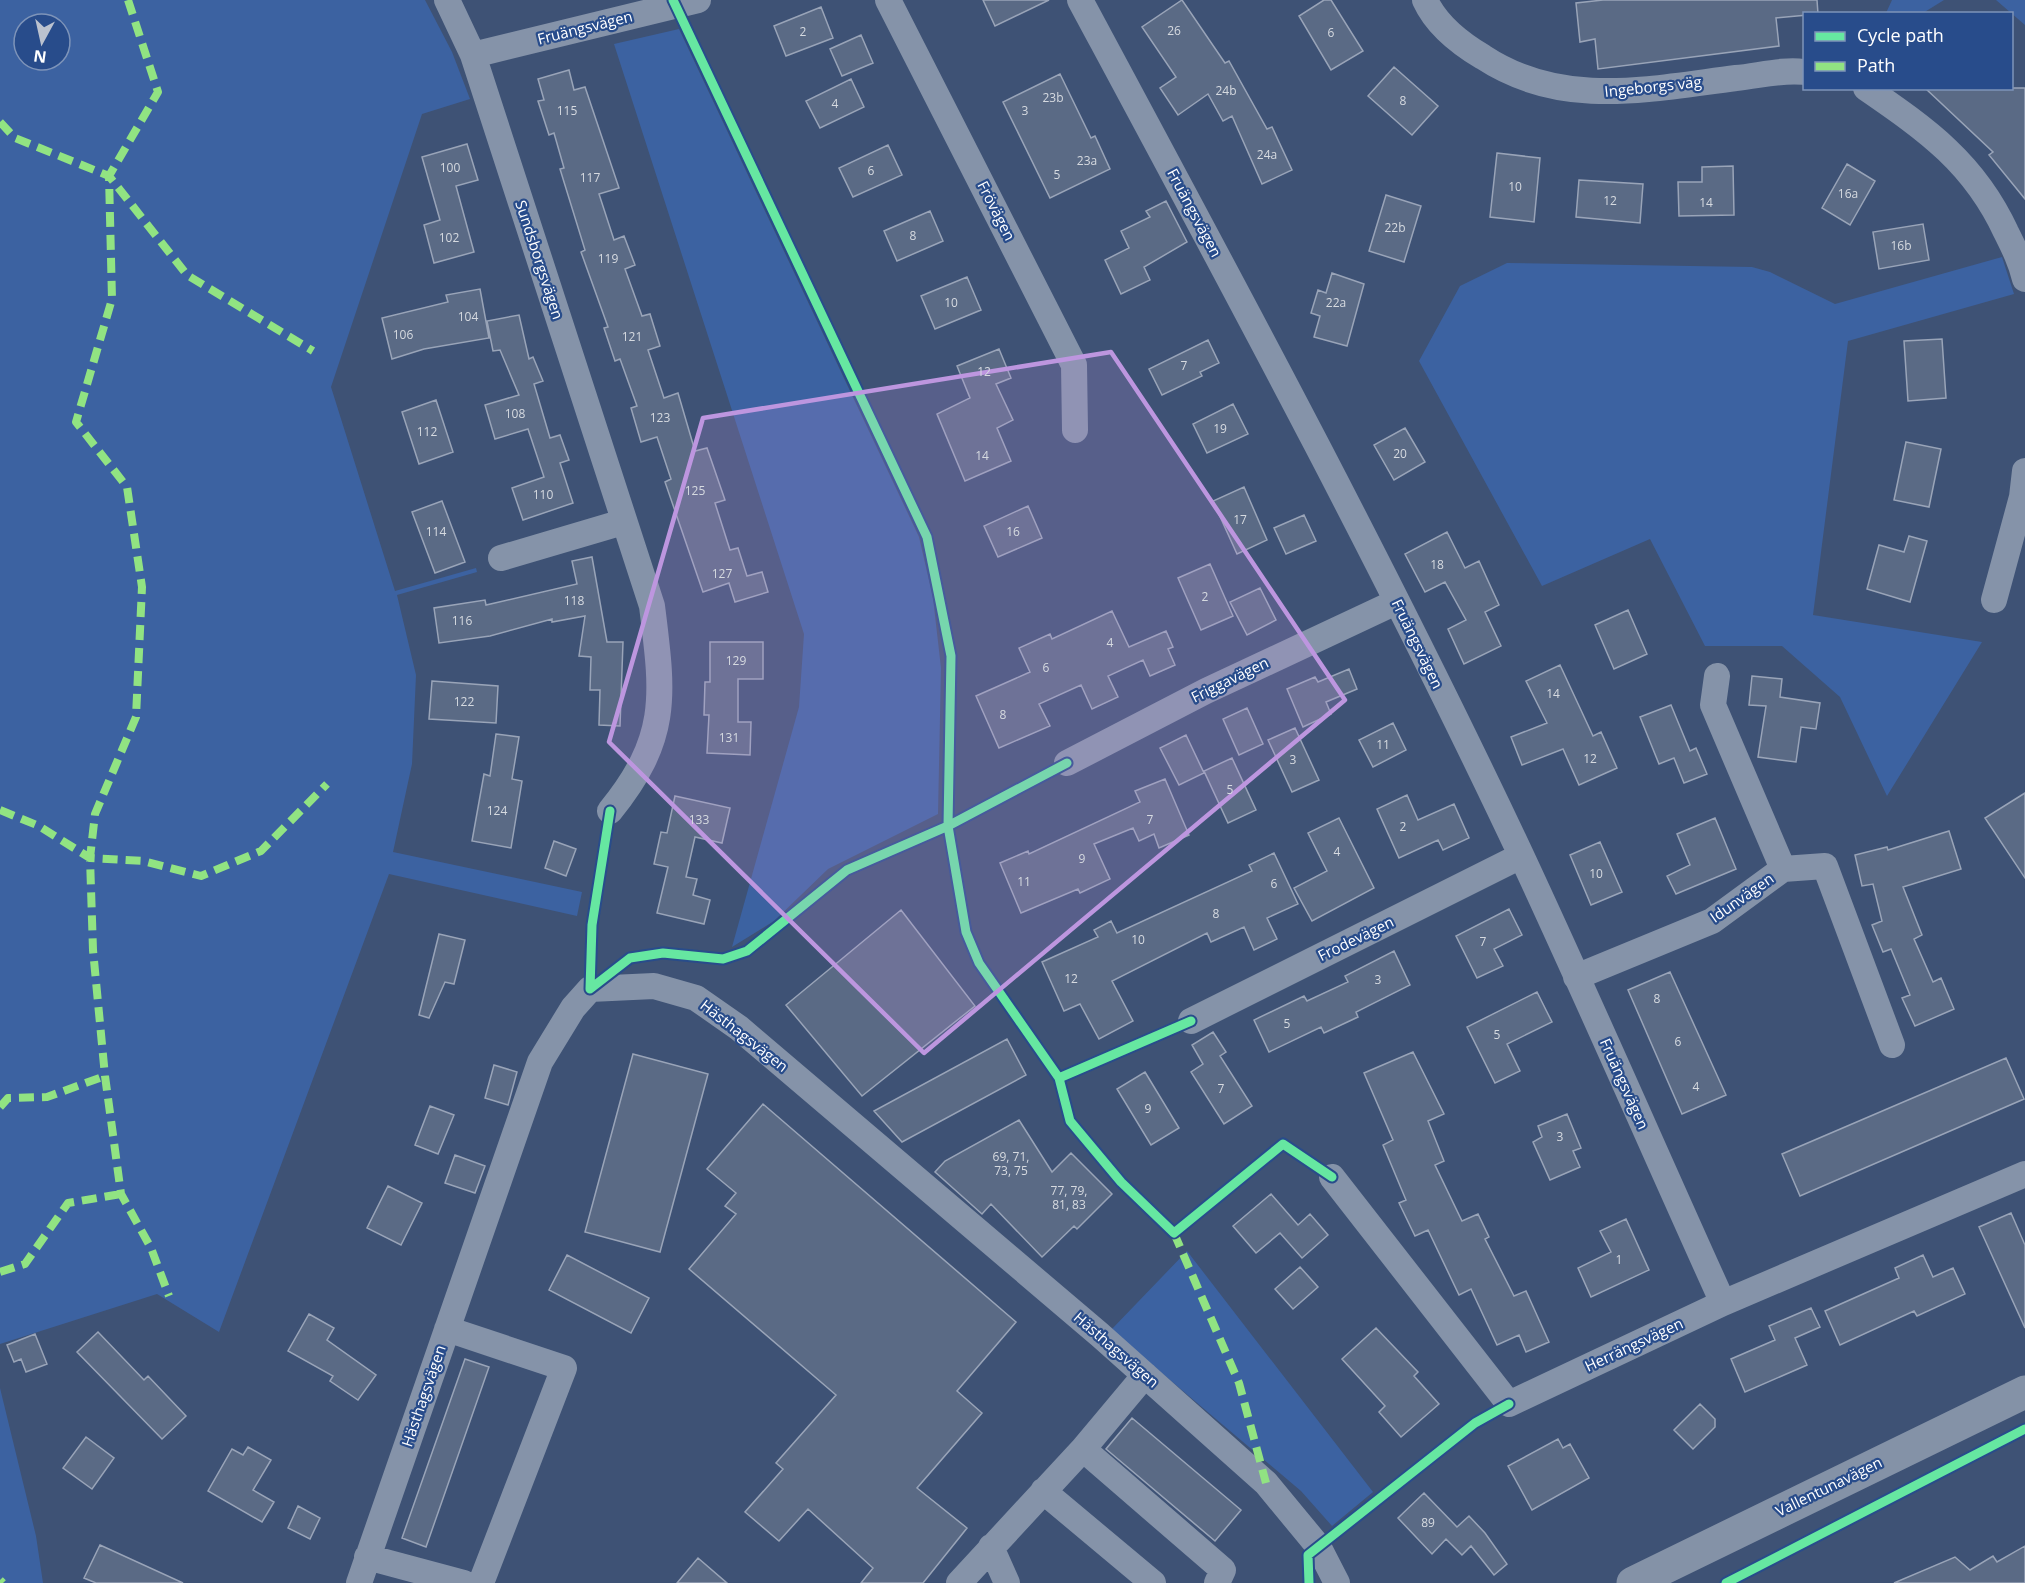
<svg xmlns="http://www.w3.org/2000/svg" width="2025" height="1583" font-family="'Open Sans',sans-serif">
<rect width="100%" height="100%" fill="#3e5275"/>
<path fill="#3c62a1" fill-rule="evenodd" d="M 0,0 L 425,0 L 452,52 L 470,99 L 422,114 L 331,387 L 395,591 L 476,568 L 477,572 L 397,595 L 416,675 L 412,764 L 393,852 L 582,892 L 577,916 L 389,874 L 219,1332 L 157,1294 L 0,1344 ZM 24,24 L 60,24 L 60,60 L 24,60 Z
M 1892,0 L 1944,0 L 1923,13 L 1886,13 Z
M 1996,0 L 2025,0 L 2025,25 Z
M 679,29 L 919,537 L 933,598 L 941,668 L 938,814 L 828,869 L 774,921 L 732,947 L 799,707 L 804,634 L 614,44 Z
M 2002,257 L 2014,294 L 1848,341 L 1813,615 L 1982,642 L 1887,796 L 1840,697 L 1782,646 L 1705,646 L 1650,539 L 1542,586 L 1419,361 L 1460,286 L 1507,263 L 1752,267 L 1770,272 L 1835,304 Z
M 1187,1251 L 1373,1492 L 1332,1526 L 1301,1491 L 1111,1330 Z
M 0,1388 L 36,1536 L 43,1583 L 0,1583 Z"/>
<path fill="#5a6a85" stroke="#99a4b8" stroke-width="1.5" d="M 983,0 L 1049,0 L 995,26 Z
M 1182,0 L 1225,63 L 1229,61 L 1267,129 L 1272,127 L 1292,170 L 1262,184 L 1232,116 L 1223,121 L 1208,94 L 1178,115 L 1160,88 L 1176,77 L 1142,27 Z
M 1324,0 L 1331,0 L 1363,51 L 1331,70 L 1299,16 Z
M 1603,0 L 1817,0 L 1818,14 L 1776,18 L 1779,46 L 1598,69 L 1595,39 L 1580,42 L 1576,3 Z
M 821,7 L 833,38 L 786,56 L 774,26 Z
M 861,35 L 873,63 L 842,76 L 830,49 Z
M 1394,67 L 1438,106 L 1412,135 L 1368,96 Z
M 569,70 L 574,90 L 585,87 L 619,188 L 599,194 L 614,240 L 624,236 L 635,265 L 625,269 L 642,316 L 650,314 L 660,346 L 648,350 L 664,398 L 678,393 L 695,451 L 707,448 L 725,500 L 715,503 L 730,550 L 738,548 L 747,576 L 762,572 L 768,592 L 735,602 L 729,583 L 703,592 L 665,482 L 671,479 L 657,437 L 641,442 L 631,408 L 637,406 L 620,359 L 615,361 L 604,328 L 608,327 L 581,252 L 585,250 L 560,169 L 564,168 L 554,133 L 549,135 L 538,101 L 544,100 L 538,79 Z
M 1060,74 L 1091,138 L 1095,136 L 1110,169 L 1050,198 L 1003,102 Z
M 851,79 L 864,107 L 820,128 L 806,101 Z
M 1925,88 L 2025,88 L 2025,199 L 1989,155 L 1993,152 Z
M 467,144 L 478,180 L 456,186 L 474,252 L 434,263 L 424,225 L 440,220 L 422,157 Z
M 888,145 L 902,175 L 853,197 L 839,168 Z
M 1497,153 L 1540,158 L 1534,222 L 1490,217 Z
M 1847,164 L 1875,181 L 1850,225 L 1822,208 Z
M 1733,166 L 1734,215 L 1679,216 L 1678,182 L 1702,182 L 1702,167 Z
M 1579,180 L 1643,184 L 1640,223 L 1576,217 Z
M 1386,195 L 1421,206 L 1404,262 L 1369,251 Z
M 1166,201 L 1187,242 L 1144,267 L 1150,280 L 1121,294 L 1105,260 L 1129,248 L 1121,231 L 1150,217 L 1146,211 Z
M 930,211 L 943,241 L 897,261 L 884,231 Z
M 1923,224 L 1929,260 L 1879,269 L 1873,232 Z
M 1332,273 L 1364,284 L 1347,346 L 1314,337 L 1320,316 L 1311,313 L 1318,290 L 1326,293 Z
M 967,277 L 981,310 L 935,329 L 921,296 Z
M 480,289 L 489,338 L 424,349 L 392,359 L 382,318 L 448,302 L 446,295 Z
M 519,315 L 529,359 L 533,357 L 543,381 L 534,384 L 550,438 L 560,435 L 569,460 L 560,463 L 573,503 L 523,520 L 512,488 L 544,477 L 528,429 L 495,439 L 485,405 L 519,395 L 500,350 L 493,351 L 487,321 Z
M 1942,339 L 1946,398 L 1908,401 L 1904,341 Z
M 1208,340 L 1219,363 L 1200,372 L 1202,376 L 1162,395 L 1149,369 Z
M 999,349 L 1011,378 L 996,384 L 1013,420 L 997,428 L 1011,461 L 965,481 L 937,414 L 970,398 L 957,366 Z
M 436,400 L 453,452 L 419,464 L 402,412 Z
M 1233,404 L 1248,434 L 1207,453 L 1193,424 Z
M 1405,428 L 1425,462 L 1394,480 L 1374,445 Z
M 1906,442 L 1941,449 L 1929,507 L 1894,500 Z
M 1244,487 L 1267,540 L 1237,554 L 1213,501 Z
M 442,501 L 465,562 L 435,573 L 412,512 Z
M 1028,506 L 1042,538 L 998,557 L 984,526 Z
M 1304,515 L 1316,541 L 1286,554 L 1274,528 Z
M 1447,532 L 1465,568 L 1479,561 L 1499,605 L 1485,612 L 1501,646 L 1464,664 L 1448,629 L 1466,620 L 1445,582 L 1425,592 L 1405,554 Z
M 1909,536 L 1927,541 L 1910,602 L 1867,589 L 1879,545 L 1904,552 Z
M 592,557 L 607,642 L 623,642 L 620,726 L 599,725 L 600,690 L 590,690 L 591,657 L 579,656 L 585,616 L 552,622 L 552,619 L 490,636 L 439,643 L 434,608 L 485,600 L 486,605 L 577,584 L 572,561 Z
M 1210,564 L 1233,616 L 1201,630 L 1178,578 Z
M 1260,588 L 1276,620 L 1247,635 L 1230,602 Z
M 1628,610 L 1647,654 L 1614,669 L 1595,625 Z
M 1112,611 L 1129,647 L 1166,631 L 1173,647 L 1168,649 L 1175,665 L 1150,676 L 1143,660 L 1108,676 L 1118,697 L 1092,709 L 1081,685 L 1039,704 L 1050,726 L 999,748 L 976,696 L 1030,672 L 1019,648 L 1050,634 L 1052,639 Z
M 710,642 L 763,642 L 763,679 L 738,679 L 738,722 L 751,722 L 750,755 L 707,753 L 709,715 L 704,715 L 705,682 L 710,682 Z
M 1560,665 L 1593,736 L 1601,732 L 1617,768 L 1579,785 L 1563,749 L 1522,765 L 1511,737 L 1547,723 L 1526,681 Z
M 1349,669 L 1357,689 L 1326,702 L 1331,714 L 1303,727 L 1287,689 L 1315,677 L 1318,682 Z
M 1752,676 L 1782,679 L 1780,697 L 1820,703 L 1816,729 L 1801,727 L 1796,762 L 1758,757 L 1766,706 L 1749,705 Z
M 432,681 L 498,686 L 496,723 L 429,719 Z
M 1671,705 L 1690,751 L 1696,748 L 1707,774 L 1684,783 L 1674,758 L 1659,764 L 1640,717 Z
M 1247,708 L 1263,744 L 1239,755 L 1223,719 Z
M 1393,723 L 1406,750 L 1373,767 L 1359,740 Z
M 1295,728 L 1319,780 L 1292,792 L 1268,740 Z
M 496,734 L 519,737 L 512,779 L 522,781 L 511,848 L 472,841 L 484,774 L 490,776 Z
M 1186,735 L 1204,773 L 1179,785 L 1160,748 Z
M 1232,758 L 1256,810 L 1228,823 L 1204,771 Z
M 1165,779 L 1189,835 L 1159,848 L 1154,834 L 1139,841 L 1133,828 L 1094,844 L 1110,879 L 1080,893 L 1078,889 L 1021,913 L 1000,863 L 1028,851 L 1029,854 L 1140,802 L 1135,791 Z
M 2025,793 L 2025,878 L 1985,818 Z
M 1407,795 L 1418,820 L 1454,804 L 1469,838 L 1443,850 L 1438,840 L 1399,858 L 1377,809 Z
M 675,796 L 730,808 L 722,843 L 695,837 L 686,877 L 697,879 L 693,895 L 710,900 L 704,924 L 657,913 L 668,867 L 654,864 L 661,832 L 667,833 Z
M 1339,818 L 1374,888 L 1312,921 L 1294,888 L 1327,871 L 1308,833 Z
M 1715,818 L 1736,869 L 1676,894 L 1667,876 L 1690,865 L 1677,834 Z
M 1949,831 L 1961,869 L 1903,887 L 1922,935 L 1914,939 L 1933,982 L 1941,978 L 1954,1009 L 1915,1026 L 1902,998 L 1910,995 L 1891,949 L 1883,952 L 1872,925 L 1882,921 L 1873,884 L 1862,886 L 1855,855 L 1887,847 L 1888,850 Z
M 554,841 L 576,849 L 566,876 L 545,868 Z
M 1600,842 L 1622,892 L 1591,905 L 1570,855 Z
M 1274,853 L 1298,904 L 1267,918 L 1277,939 L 1254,950 L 1244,927 L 1211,942 L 1207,933 L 1112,981 L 1133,1021 L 1099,1039 L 1080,1004 L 1064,1011 L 1042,962 L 1098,937 L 1094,930 L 1111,921 L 1117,933 L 1252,871 L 1249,865 Z
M 1509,909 L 1522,935 L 1494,949 L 1503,966 L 1477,978 L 1456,936 Z
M 901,910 L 975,1006 L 862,1096 L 786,1005 Z
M 439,934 L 465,940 L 454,984 L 445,982 L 429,1018 L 419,1015 Z
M 1394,951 L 1410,985 L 1356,1012 L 1358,1017 L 1324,1033 L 1321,1027 L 1269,1052 L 1254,1020 L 1304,996 L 1307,1001 L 1348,982 L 1345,976 Z
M 1670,972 L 1726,1095 L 1682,1114 L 1628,990 Z
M 1537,992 L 1552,1022 L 1507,1044 L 1520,1071 L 1495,1083 L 1467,1027 Z
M 1213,1032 L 1226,1052 L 1220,1056 L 1252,1106 L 1224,1124 L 1191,1072 L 1203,1064 L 1192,1045 Z
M 1007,1039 L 1026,1075 L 902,1142 L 874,1111 Z
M 1413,1052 L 1444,1114 L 1428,1121 L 1444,1161 L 1435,1165 L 1462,1221 L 1478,1214 L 1489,1237 L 1485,1239 L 1514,1296 L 1526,1291 L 1549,1342 L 1526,1352 L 1519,1335 L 1497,1345 L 1471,1289 L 1459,1295 L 1428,1230 L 1415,1236 L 1399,1203 L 1406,1200 L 1383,1145 L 1393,1140 L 1364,1073 Z
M 633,1054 L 708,1074 L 660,1252 L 585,1232 Z
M 2006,1058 L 2024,1099 L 1800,1196 L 1782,1154 Z
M 494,1065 L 517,1072 L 508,1105 L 485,1098 Z
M 1145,1072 L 1179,1128 L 1151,1145 L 1117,1089 Z
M 763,1104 L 1016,1322 L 957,1391 L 982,1413 L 917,1488 L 967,1528 L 923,1583 L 861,1583 L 873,1568 L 808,1509 L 779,1541 L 745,1512 L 783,1469 L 776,1463 L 836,1395 L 689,1269 L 736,1214 L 725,1206 L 736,1193 L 707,1169 Z
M 430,1106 L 454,1115 L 438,1154 L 415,1145 Z
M 1567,1114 L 1581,1148 L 1573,1151 L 1580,1167 L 1550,1180 L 1533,1142 L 1542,1137 L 1538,1126 Z
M 1019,1120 L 1052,1172 L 1071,1153 L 1112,1194 L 1077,1229 L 1074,1226 L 1042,1257 L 991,1204 L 982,1214 L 935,1172 L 945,1161 Z
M 455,1155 L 485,1166 L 475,1193 L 445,1183 Z
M 388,1186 L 422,1203 L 401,1245 L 367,1228 Z
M 1271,1194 L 1298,1225 L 1310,1214 L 1328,1235 L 1302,1258 L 1280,1233 L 1256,1253 L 1233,1226 Z
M 2011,1213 L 2025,1245 L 2025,1328 L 1979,1227 Z
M 1626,1219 L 1649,1270 L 1591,1297 L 1578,1268 L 1611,1252 L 1600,1231 Z
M 567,1255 L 649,1298 L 631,1333 L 549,1290 Z
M 1923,1255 L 1933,1277 L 1953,1268 L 1965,1294 L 1917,1316 L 1914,1311 L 1840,1345 L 1825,1311 L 1899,1278 L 1895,1268 Z
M 1300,1267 L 1318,1287 L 1293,1309 L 1275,1289 Z
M 1811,1308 L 1820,1327 L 1795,1338 L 1807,1365 L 1745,1392 L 1731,1359 L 1775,1340 L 1769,1326 Z
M 309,1314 L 334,1328 L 327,1340 L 376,1375 L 358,1400 L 330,1381 L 333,1376 L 288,1351 Z
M 1376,1328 L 1418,1372 L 1414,1376 L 1439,1404 L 1401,1437 L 1379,1412 L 1385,1406 L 1342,1359 Z
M 98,1332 L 144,1380 L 148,1376 L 186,1416 L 162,1439 L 77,1352 Z
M 35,1334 L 47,1364 L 26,1372 L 21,1359 L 14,1362 L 7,1345 Z
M 465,1359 L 489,1367 L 426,1547 L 402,1538 Z
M 1700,1404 L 1715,1419 L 1715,1427 L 1693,1449 L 1674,1430 Z
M 1132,1418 L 1241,1510 L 1215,1541 L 1106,1449 Z
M 86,1437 L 114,1458 L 92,1489 L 63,1468 Z
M 1558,1439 L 1563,1448 L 1570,1444 L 1589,1478 L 1532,1510 L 1508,1466 Z
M 248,1447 L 271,1460 L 253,1490 L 274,1502 L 262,1522 L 208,1491 L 232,1449 L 243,1455 Z
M 1424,1493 L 1457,1527 L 1469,1516 L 1485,1533 L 1507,1564 L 1494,1575 L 1471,1546 L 1462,1555 L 1446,1539 L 1432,1554 L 1398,1518 Z
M 298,1506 L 320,1518 L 310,1539 L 288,1528 Z
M 100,1545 L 183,1583 L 96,1583 L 84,1578 Z
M 2025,1546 L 2025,1583 L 1894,1583 L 1955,1557 L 1970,1570 L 1993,1556 L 1997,1562 Z
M 698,1558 L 727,1583 L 677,1583 Z"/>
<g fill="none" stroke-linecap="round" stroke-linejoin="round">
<path stroke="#8593a9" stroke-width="26" d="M 447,0 L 473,55 L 652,606 C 663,695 670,737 610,811
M 888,0 L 1074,365 L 1075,430
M 1080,0 C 1232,283 1385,566 1522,857 C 1591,1005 1656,1155 1723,1303
M 1425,0 C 1436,24 1461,44 1483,57 C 1562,109 1648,89 1736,78 C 1758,76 1783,69 1804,72
M 473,55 L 698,0
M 1866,88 C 1927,130 1974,163 2006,232 C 2014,248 2021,262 2025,279
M 501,558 L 623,522
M 1994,600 L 2022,497 L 2025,471
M 1067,763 L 1206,691 L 1396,602
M 1783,869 L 1825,866 L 1892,1045
M 1576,977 L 1712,921 L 1783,869 L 1713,705 L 1717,676
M 1191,1021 L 1521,856
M 1332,1177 L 1509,1404 L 1723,1303 L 2025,1174
M 447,1329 L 564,1368 L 481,1583
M 1083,1449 L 1223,1570 L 1217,1583
M 1043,1491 L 1153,1583
M 991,1547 L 1007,1583
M 367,1557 L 464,1583
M 359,1583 L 540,1062 L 573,1008 L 590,989 L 654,986 L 696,998 L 739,1028 L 1100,1335 L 1266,1483 L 1318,1546 L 1337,1583
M 959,1583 L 1083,1449 L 1145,1375"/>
<path stroke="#8492a7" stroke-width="33" d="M 1633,1583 L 2025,1392"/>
<path stroke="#91e382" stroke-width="8" stroke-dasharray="15 8" stroke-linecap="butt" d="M 128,0 L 158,92 L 109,176 L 112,299 L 76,422 L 127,487 L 142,587 L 136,717 L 95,814 L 90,858 L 93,950 L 105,1076 L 121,1194 L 151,1248 L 169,1296
M 0,122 L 15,138 L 109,176 L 187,275 L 313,351
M 0,810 L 39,826 L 90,858 L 143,861 L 201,876 L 261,851 L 327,784
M 0,1107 L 8,1098 L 47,1097 L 105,1076
M 1174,1233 L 1239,1383 L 1266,1483
M 0,1272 L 25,1264 L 68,1203 L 121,1194
M 0,1580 L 3,1583"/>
<defs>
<path id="cycleway" d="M 673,0 L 927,537 L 951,656 L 948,826 L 966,932 L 979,963 L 1059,1078 L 1070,1121 L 1121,1182 L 1174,1233 L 1283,1144 L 1332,1177
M 590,989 L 630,958 L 663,953 L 723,959 L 747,951 L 847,870 L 948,826 L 1067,763
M 590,989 L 592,925 L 610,811
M 1059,1078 L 1191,1021
M 1309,1583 L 1308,1555 L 1475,1423 L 1509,1404
M 1726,1583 L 2025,1429"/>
</defs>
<use href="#cycleway" stroke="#284c8b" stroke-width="13"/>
<use href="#cycleway" stroke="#66e7a1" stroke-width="9"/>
</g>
<path fill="#bd96df" fill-opacity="0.2" stroke="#bd96df" stroke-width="4.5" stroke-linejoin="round" d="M 1111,352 L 1345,700 L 924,1053 L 609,742 L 703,418 Z"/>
<g text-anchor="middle" stroke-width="4.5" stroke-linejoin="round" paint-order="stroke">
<g font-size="12" fill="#d6dae0">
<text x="1174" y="35">26</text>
<text x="803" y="36">2</text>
<text x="1331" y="37">6</text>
<text x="1226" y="95">24b</text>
<text x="1053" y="102">23b</text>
<text x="1403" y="105">8</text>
<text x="835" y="108">4</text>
<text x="567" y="115">115</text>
<text x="1025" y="115">3</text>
<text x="1267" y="159">24a</text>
<text x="1087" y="165">23a</text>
<text x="450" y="172">100</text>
<text x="871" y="175">6</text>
<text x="1057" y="179">5</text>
<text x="590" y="182">117</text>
<text x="1515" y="191">10</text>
<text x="1848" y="198">16a</text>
<text x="1610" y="205">12</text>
<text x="1706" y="207">14</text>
<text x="1395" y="232">22b</text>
<text x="913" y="240">8</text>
<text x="449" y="242">102</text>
<text x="1901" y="250">16b</text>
<text x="608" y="263">119</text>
<text x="951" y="307">10</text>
<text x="1336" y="307">22a</text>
<text x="468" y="321">104</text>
<text x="403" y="339">106</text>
<text x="632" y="341">121</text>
<text x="1184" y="370">7</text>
<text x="984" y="376">12</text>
<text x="515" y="418">108</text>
<text x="660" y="422">123</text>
<text x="1220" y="433">19</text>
<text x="427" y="436">112</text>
<text x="1400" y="458">20</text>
<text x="982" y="460">14</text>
<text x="695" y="495">125</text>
<text x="543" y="499">110</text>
<text x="1240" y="524">17</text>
<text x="436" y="536">114</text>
<text x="1013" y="536">16</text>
<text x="1437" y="569">18</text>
<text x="722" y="578">127</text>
<text x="1205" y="601">2</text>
<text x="574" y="605">118</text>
<text x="462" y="625">116</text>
<text x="1110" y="647">4</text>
<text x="736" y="665">129</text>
<text x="1046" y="672">6</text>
<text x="1553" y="698">14</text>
<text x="464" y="706">122</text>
<text x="1003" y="719">8</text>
<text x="729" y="742">131</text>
<text x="1383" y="749">11</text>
<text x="1590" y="763">12</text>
<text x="1293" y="764">3</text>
<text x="1230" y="794">5</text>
<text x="497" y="815">124</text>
<text x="699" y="824">133</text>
<text x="1150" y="824">7</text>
<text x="1403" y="831">2</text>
<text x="1337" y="856">4</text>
<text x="1082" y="863">9</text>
<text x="1596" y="878">10</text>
<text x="1024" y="886">11</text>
<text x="1274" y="888">6</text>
<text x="1216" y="918">8</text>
<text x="1138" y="944">10</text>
<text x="1483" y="946">7</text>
<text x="1071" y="983">12</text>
<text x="1378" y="984">3</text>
<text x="1657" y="1003">8</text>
<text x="1287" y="1028">5</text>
<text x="1497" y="1039">5</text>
<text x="1678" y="1046">6</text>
<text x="1696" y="1091">4</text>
<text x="1221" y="1093">7</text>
<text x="1148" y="1113">9</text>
<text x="1560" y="1141">3</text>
<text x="1011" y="1161">69, 71,<tspan x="1011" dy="14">73, 75</tspan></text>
<text x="1069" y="1195">77, 79,<tspan x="1069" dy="14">81, 83</tspan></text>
<text x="1619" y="1264">1</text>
<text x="1428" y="1527">89</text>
</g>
<g font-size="15" fill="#fff" stroke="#284c8b">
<text transform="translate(585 28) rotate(-14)" y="5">Fruängsvägen</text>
<text transform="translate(1653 87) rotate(-6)" y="5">Ingeborgs väg</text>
<text transform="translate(996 211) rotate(63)" y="5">Frövägen</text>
<text transform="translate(1194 213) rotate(62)" y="5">Fruängsvägen</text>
<text transform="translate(539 260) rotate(72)" y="5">Sundsborgsvägen</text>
<text transform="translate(1417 644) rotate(64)" y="5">Fruängsvägen</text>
<text transform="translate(1230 680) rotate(-26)" y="5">Friggavägen</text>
<text transform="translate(1742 898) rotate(-35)" y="5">Idunvägen</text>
<text transform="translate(1356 939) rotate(-26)" y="5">Frodevägen</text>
<text transform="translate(744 1036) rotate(38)" y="5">Hästhagsvägen</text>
<text transform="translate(1624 1084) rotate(66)" y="5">Fruängsvägen</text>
<text transform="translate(1634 1345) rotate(-25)" y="5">Herrängsvägen</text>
<text transform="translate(1116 1350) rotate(41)" y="5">Hästhagsvägen</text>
<text transform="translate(424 1396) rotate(-71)" y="5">Hästhagsvägen</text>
<text transform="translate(1829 1487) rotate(-26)" y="5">Vallentunavägen</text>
</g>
</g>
<rect x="1803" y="12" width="210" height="78" fill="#284c8b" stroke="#7e94b9" stroke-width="1.5"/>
<rect x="1815" y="32" width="30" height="9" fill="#66e7a1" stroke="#7e94b9" stroke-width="1.5"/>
<text x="1857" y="42" font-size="18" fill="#ffffff">Cycle path</text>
<rect x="1815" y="62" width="30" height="9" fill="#91e382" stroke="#7e94b9" stroke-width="1.5"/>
<text x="1857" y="72" font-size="18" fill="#ffffff">Path</text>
<g transform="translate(42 42) rotate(188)"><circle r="28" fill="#284c8b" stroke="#7e94b9" stroke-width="1.5"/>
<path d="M0-4.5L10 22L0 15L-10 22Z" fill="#bbc2cf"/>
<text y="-9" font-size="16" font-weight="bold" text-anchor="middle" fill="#ffffff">N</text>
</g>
</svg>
